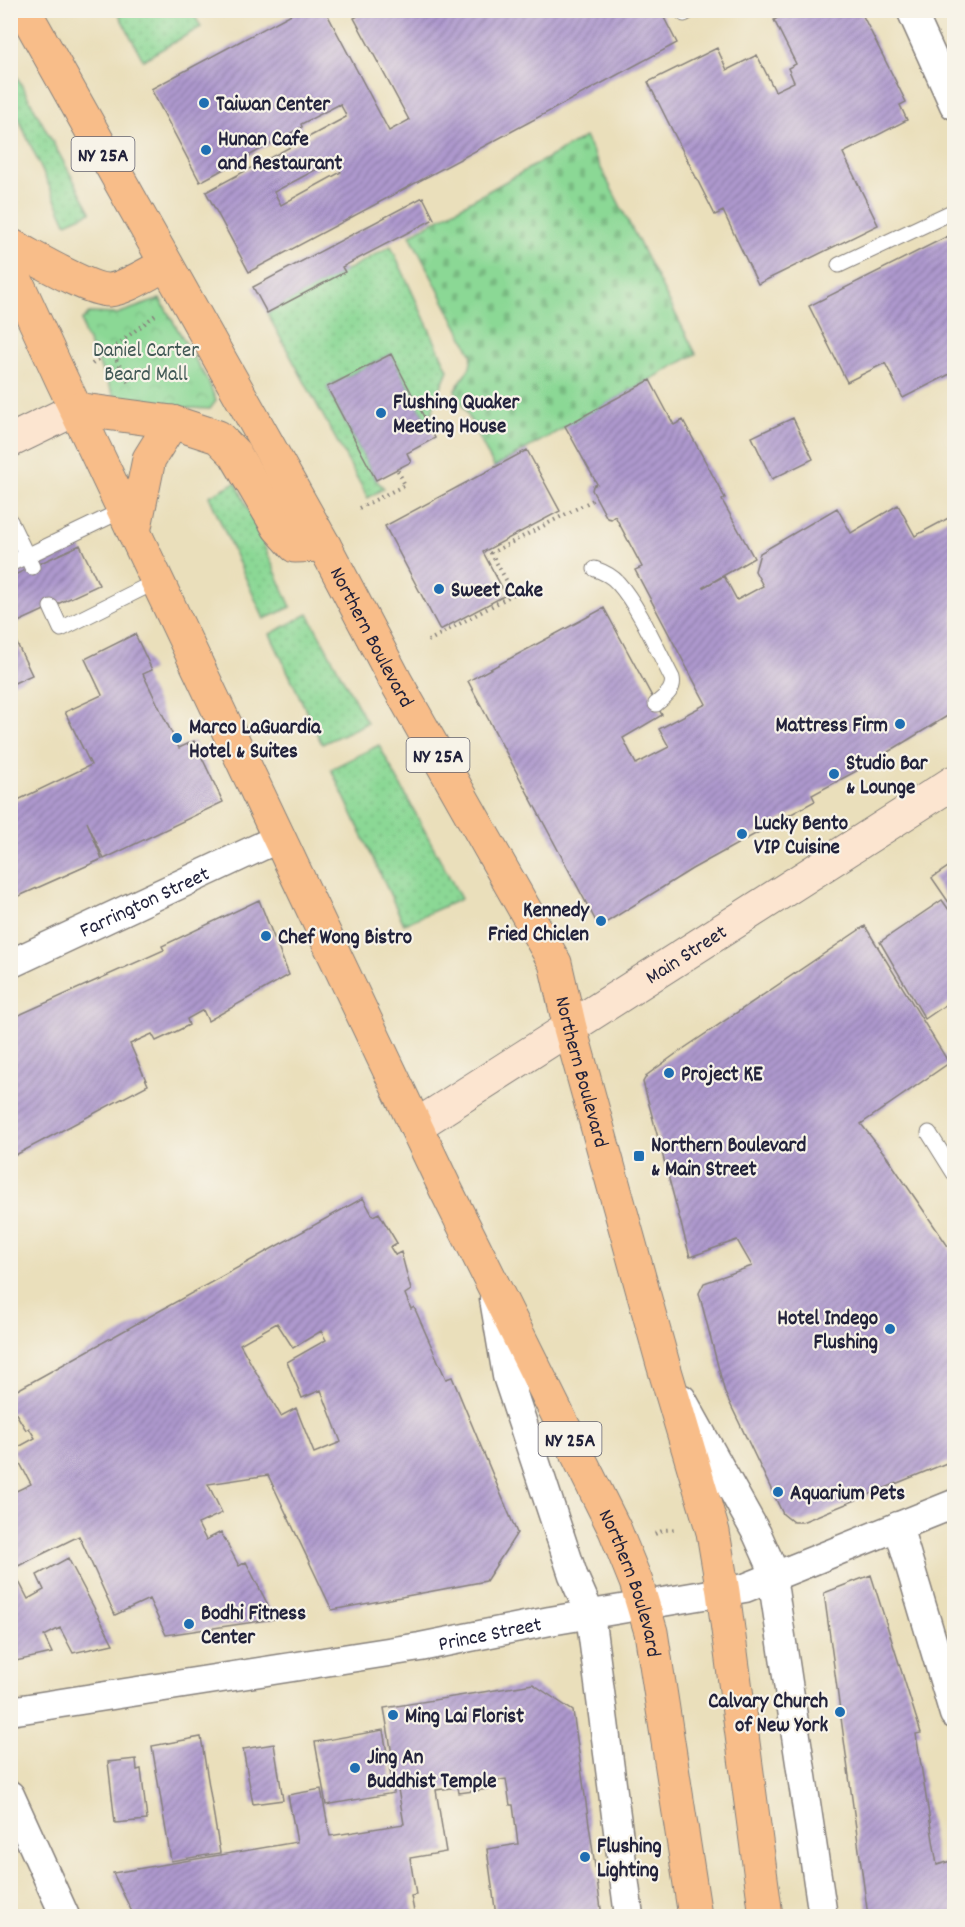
<svg xmlns="http://www.w3.org/2000/svg" width="965" height="1927" font-family="Dekko,sans-serif">
<defs>
<pattern id="grass-dots" width="8" height="8" patternUnits="userSpaceOnUse" patternTransform="scale(1.5)"><rect width="8" height="8" fill="#8bd895"/><path d="M2 2h.1M6 6h.1" fill="none" stroke="#78b981" stroke-width="1.8" stroke-linecap="round"/></pattern>
<pattern id="cemetery-stones" width="16" height="16" patternUnits="userSpaceOnUse" patternTransform="scale(1.5)"><rect width="16" height="16" fill="#8bd895"/><path d="M2 7V4a2 2 0 0 1 4 0v3zM10 15v-3a2 2 0 0 1 4 0v3z" fill="#78b981"/></pattern>
<pattern id="park-crowns" width="20" height="18" patternUnits="userSpaceOnUse" patternTransform="scale(1.5)"><rect width="20" height="18" fill="#8bd895"/><path d="M2 6a3 3 0 1 1 6 0M12 15a3 3 0 1 1 6 0" fill="none" stroke="#78b981"/></pattern>
<pattern id="building-hatch" width="6" height="6" patternUnits="userSpaceOnUse" patternTransform="scale(1.5)"><rect width="6" height="6" fill="#ae99ce"/><path d="M-1 1l2-2M0 6l6-6M5 7l2-2" fill="none" stroke="#8d7ca8"/></pattern>
</defs>
<rect width="100%" height="100%" fill="#f7f3e8"/>
<filter id="ink" filterUnits="userSpaceOnUse"><feTurbulence type="fractalNoise" baseFrequency=".0167" numOctaves="2"/><feDisplacementMap in="SourceGraphic" scale="12" xChannelSelector="R" yChannelSelector="G"/><feConvolveMatrix kernelMatrix="1 2 1 2 8 2 1 2 1" color-interpolation-filters="sRGB"/></filter>
<filter id="wash" filterUnits="userSpaceOnUse"><feTurbulence type="fractalNoise" baseFrequency=".008" numOctaves="4" result="noise"/><feDisplacementMap in="SourceGraphic" scale="24" xChannelSelector="R" yChannelSelector="G"/><feGaussianBlur stdDeviation="1.35" result="paint"/><feColorMatrix in="noise" values="0 0 0 0 0 0 0 0 0 0 0 0 0 0 0 0 0 1.4 0 .05"/><feComposite in="paint" operator="in"/></filter>
<g filter="url(#wash)">
<rect width="100%" height="100%" fill="#eadfbb"/>
<path fill="url(#grass-dots)" stroke="#567d68" stroke-width="1.5" d="M 117,11 L 192,11 L 201,27 L 143,60 Z
M 10,66 L 11,66 L 91,212 L 66,223 L 11,102 Z
M 391,246 L 448,370 L 438,394 L 428,425 L 391,354 L 327,387 L 376,480 L 384,488 L 368,498 L 267,313 Z
M 236,482 L 291,607 L 264,619 L 209,496 Z
M 308,614 L 367,723 L 322,744 L 270,634 Z
M 379,745 L 461,899 L 404,924 L 331,769 Z"/>
<path fill="url(#cemetery-stones)" stroke="#567d68" stroke-width="1.5" d="M 585,137 L 696,354 L 494,467 L 455,390 L 470,367 L 472,355 L 410,235 Z"/>
<path fill="url(#park-crowns)" stroke="#567d68" stroke-width="1.5" d="M 160,299 L 209,383 L 216,401 L 210,409 L 118,404 L 84,333 L 82,321 L 89,313 L 117,314 Z"/>
<g id="blocks">
<path fill="url(#building-hatch)" fill-rule="evenodd" d="M 299,10 L 325,10 L 389,131 L 409,120 L 354,18 L 369,10 L 660,10 L 677,43 L 249,272 L 206,192 L 346,117 L 345,113 L 340,104 L 301,124 L 302,127 L 200,182 L 151,89 ZM 334,160 L 341,172 L 281,205 L 274,192 Z
M 792,10 L 860,10 L 906,102 L 900,105 L 907,120 L 843,153 L 878,225 L 758,284 L 723,211 L 715,215 L 648,82 L 717,48 L 727,70 L 757,55 L 775,91 L 794,82 L 788,68 L 796,64 L 774,20 Z
M 423,197 L 434,219 L 342,267 L 345,272 L 267,313 L 253,287 Z
M 948,236 L 954,250 L 954,372 L 903,398 L 885,363 L 847,382 L 809,306 Z
M 391,354 L 435,438 L 407,453 L 411,462 L 376,480 L 327,387 Z
M 650,380 L 674,425 L 683,420 L 725,498 L 722,500 L 754,558 L 702,588 L 724,576 L 737,600 L 763,586 L 755,571 L 760,553 L 837,508 L 851,533 L 898,505 L 915,536 L 954,515 L 954,712 L 860,769 L 812,795 L 815,801 L 692,869 L 599,927 L 468,681 L 604,608 L 662,715 L 623,738 L 636,764 L 669,747 L 659,729 L 706,704 L 635,570 L 642,567 L 615,516 L 611,519 L 607,518 L 592,490 L 593,486 L 597,484 L 565,426 Z
M 793,418 L 813,459 L 772,479 L 752,437 Z
M 527,450 L 560,511 L 483,552 L 506,595 L 440,630 L 385,526 Z
M 80,545 L 99,585 L 16,623 L 10,612 L 10,577 Z
M 10,629 L 32,675 L 10,685 Z
M 135,634 L 152,670 L 143,674 L 179,748 L 194,741 L 223,802 L 104,859 L 87,822 L 102,859 L 10,900 L 10,790 L 16,801 L 91,765 L 65,712 L 102,695 L 85,659 Z
M 954,863 L 954,910 L 932,878 Z
M 259,900 L 289,975 L 208,1021 L 203,1010 L 187,1019 L 189,1025 L 173,1033 L 156,1041 L 152,1034 L 130,1044 L 148,1085 L 10,1158 L 10,1019 L 164,950 L 162,946 Z
M 942,900 L 954,917 L 954,999 L 925,1019 L 880,942 Z
M 865,926 L 949,1063 L 861,1124 L 887,1157 L 954,1255 L 954,1460 L 802,1522 L 793,1522 L 783,1514 L 725,1393 L 699,1293 L 704,1283 L 752,1266 L 737,1240 L 690,1257 L 643,1082 L 647,1075 L 677,1053 Z
M 363,1198 L 373,1216 L 379,1213 L 397,1243 L 390,1247 L 395,1255 L 401,1252 L 411,1290 L 405,1294 L 411,1309 L 414,1307 L 446,1379 L 452,1377 L 517,1533 L 486,1581 L 332,1610 L 268,1475 L 208,1484 L 222,1513 L 198,1524 L 206,1540 L 221,1532 L 239,1566 L 246,1562 L 275,1619 L 166,1635 L 149,1599 L 115,1615 L 79,1536 L 10,1570 L 10,1494 L 31,1484 L 13,1450 L 35,1438 L 29,1428 L 26,1430 L 15,1412 L 10,1414 L 10,1394 ZM 277,1323 L 293,1348 L 321,1331 L 326,1340 L 287,1362 L 302,1398 L 321,1390 L 341,1442 L 314,1453 L 296,1408 L 281,1416 L 240,1344 Z
M 68,1558 L 113,1644 L 73,1653 L 60,1628 L 44,1636 L 52,1653 L 16,1661 L 10,1650 L 10,1574 L 14,1572 L 28,1599 L 44,1590 L 37,1575 Z
M 871,1575 L 921,1733 L 916,1734 L 937,1865 L 954,1860 L 954,1916 L 868,1916 L 824,1593 Z
M 533,1684 L 573,1711 L 602,1916 L 496,1916 L 487,1849 L 518,1844 L 513,1805 L 510,1805 L 506,1779 L 487,1782 L 488,1789 L 459,1793 L 458,1787 L 436,1790 L 446,1852 L 410,1858 L 416,1895 L 411,1896 L 415,1916 L 134,1916 L 113,1873 L 297,1842 L 288,1795 L 321,1789 L 330,1836 L 404,1824 L 384,1708 Z
M 383,1730 L 394,1793 L 326,1805 L 315,1742 Z
M 201,1737 L 220,1853 L 171,1861 L 152,1746 Z
M 274,1744 L 283,1800 L 253,1804 L 243,1749 Z
M 136,1759 L 137,1770 L 141,1769 L 147,1820 L 115,1823 L 108,1762 Z"/>
</g>
</g>
<g filter="url(#ink)">
<use href="#blocks" fill-opacity="0" stroke="#86807b" stroke-width="1.5"/>
<g fill="none" stroke-linecap="round" stroke-linejoin="round">
<defs>
<path id="service" d="M 682,10 L 684,14 L 691,10
M 839,265 L 954,211
M 10,521 L 32,567
M 10,564 L 123,510
M 595,569 C 604,572 612,576 618,583 C 638,605 658,651 672,678 C 675,690 664,697 656,704
M 51,607 L 61,629 L 157,581
M 929,1133 L 954,1173"/>
<g id="minor">
<path d="M 911,10 L 954,105"/>
<path id="s1" d="M 10,964 L 279,838"/>
<path d="M 494,1299 L 507,1376 L 573,1575 L 590,1614 L 629,1916"/>
<path d="M 682,1399 L 757,1534 L 770,1563 L 823,1916"/>
<path d="M 898,1526 L 954,1714"/>
<path id="s2" d="M 10,1711 L 420,1647 L 550,1621 L 745,1588 L 954,1504"/>
<path d="M 10,1795 L 65,1916"/>
</g>
<g id="secondary">
<path d="M 10,441 L 76,409"/>
<path id="s3" d="M 416,1126 L 954,782"/>
</g>
<g id="primary">
<path id="s4" d="M 24,10 L 324,545 L 395,680 L 555,963 L 570,1028 L 663,1364 L 713,1532 L 723,1592 L 766,1916"/>
<path d="M 10,245 C 30,255 89,291 109,290 C 125,289 150,272 165,265"/>
<path id="s5" d="M 10,267 L 61,378 L 446,1190 L 615,1530 L 636,1582 L 651,1632 L 695,1916"/>
<path d="M 76,409 L 172,422 L 218,437 L 235,454 L 278,527 L 295,546 L 324,545"/>
<path d="M 134,532 L 149,459 L 172,422"/>
</g>
</defs>
<use href="#service" stroke="#86807b" stroke-width="17"/>
<use href="#minor" stroke="#86807b" stroke-width="31"/>
<use href="#secondary" stroke="#86807b" stroke-width="35"/>
<use href="#primary" stroke="#86807b" stroke-width="35"/>
<path stroke="#86807b" stroke-width="4" stroke-dasharray="1.5 4.5" stroke-linecap="butt" d="M 111,349 L 128,382
M 92,364 L 158,313
M 359,508 L 405,485 L 397,469
M 428,641 L 514,594 L 491,553 L 593,500
M 655,1534 L 664,1530 L 677,1529"/>
<use href="#service" stroke="#fff" stroke-width="15"/>
<use href="#minor" stroke="#fff" stroke-width="28"/>
<use href="#secondary" stroke="#fce5d0" stroke-width="33"/>
<use href="#primary" stroke="#f8bd89" stroke-width="33"/>
</g>
</g>
<g fill="#1f6fb2" stroke="#f7f3e8" stroke-width="2">
<circle cx="204" cy="103" r="6"/>
<circle cx="206" cy="150" r="6"/>
<circle cx="381" cy="413" r="6"/>
<circle cx="439" cy="589" r="6"/>
<circle cx="900" cy="724" r="6"/>
<circle cx="177" cy="738" r="6"/>
<circle cx="834" cy="774" r="6"/>
<circle cx="742" cy="834" r="6"/>
<circle cx="601" cy="921" r="6"/>
<circle cx="266" cy="936" r="6"/>
<circle cx="669" cy="1073" r="6"/>
<rect x="633" y="1150" width="12" height="12" rx="3"/>
<circle cx="890" cy="1329" r="6"/>
<circle cx="778" cy="1492" r="6"/>
<circle cx="189" cy="1624" r="6"/>
<circle cx="840" cy="1712" r="6"/>
<circle cx="393" cy="1715" r="6"/>
<circle cx="355" cy="1768" r="6"/>
<circle cx="585" cy="1857" r="6"/>
</g>
<g text-anchor="middle" stroke-width="4.5" stroke-linejoin="round" paint-order="stroke">
<g fill="#f7f3e8" stroke="#62616f" stroke-width="1.5">
<rect x="71.5" y="137" width="63" height="34" rx="4.5"/>
<rect x="406.5" y="738" width="63" height="34" rx="4.5"/>
<rect x="538.5" y="1422" width="63" height="34" rx="4.5"/>
</g>
<g font-size="20" font-weight="bold" fill="#22223b">
<text x="103" y="161">NY 25A</text>
<text x="438" y="762">NY 25A</text>
<text x="570" y="1446">NY 25A</text>
</g>
<g font-size="21" font-weight="bold" fill="#22223b" stroke="#f7f3e8" text-anchor="start">
<text x="216" y="110">Taiwan Center</text>
<text x="218" y="145">Hunan Cafe<tspan x="218" dy="24">and Restaurant</tspan></text>
<text x="393" y="408">Flushing Quaker<tspan x="393" dy="24">Meeting House</tspan></text>
<text x="451" y="596">Sweet Cake</text>
<text x="888" y="731" text-anchor="end">Mattress Firm</text>
<text x="189" y="733">Marco LaGuardia<tspan x="189" dy="24">Hotel &amp; Suites</tspan></text>
<text x="846" y="769">Studio Bar<tspan x="846" dy="24">&amp; Lounge</tspan></text>
<text x="754" y="829">Lucky Bento<tspan x="754" dy="24">VIP Cuisine</tspan></text>
<text x="589" y="916" text-anchor="end">Kennedy<tspan x="589" dy="24">Fried Chiclen</tspan></text>
<text x="278" y="943">Chef Wong Bistro</text>
<text x="681" y="1080">Project KE</text>
<text x="651" y="1151">Northern Boulevard<tspan x="651" dy="24">&amp; Main Street</tspan></text>
<text x="878" y="1324" text-anchor="end">Hotel Indego<tspan x="878" dy="24">Flushing</tspan></text>
<text x="790" y="1499">Aquarium Pets</text>
<text x="201" y="1619">Bodhi Fitness<tspan x="201" dy="24">Center</tspan></text>
<text x="828" y="1707" text-anchor="end">Calvary Church<tspan x="828" dy="24">of New York</tspan></text>
<text x="405" y="1722">Ming Lai Florist</text>
<text x="367" y="1763">Jing An<tspan x="367" dy="24">Buddhist Temple</tspan></text>
<text x="597" y="1852">Flushing<tspan x="597" dy="24">Lighting</tspan></text>
</g>
<g font-size="21" fill="#425956" stroke="#f7f3e8">
<text x="146" y="356">Daniel Carter<tspan x="146" dy="24">Beard Mall</tspan></text>
</g>
<g font-size="21" fill="#22223b" stroke="#f7f3e8">
<text dy="7" stroke="none"><textPath href="#s4" startOffset="717">Northern Boulevard</textPath></text>
<text dy="7" stroke="none"><textPath href="#s1" startOffset="148">Farrington Street</textPath></text>
<text dy="7" stroke="none"><textPath href="#s3" startOffset="320">Main Street</textPath></text>
<text dy="7" stroke="none"><textPath href="#s4" startOffset="1203">Northern Boulevard</textPath></text>
<text dy="7" stroke="none"><textPath href="#s5" startOffset="1456">Northern Boulevard</textPath></text>
<text dy="7" stroke="none"><textPath href="#s2" startOffset="486">Prince Street</textPath></text>
</g>
</g>
<rect width="965" height="1927" fill="none" stroke="#f7f3e8" stroke-width="36"/>
</svg>
